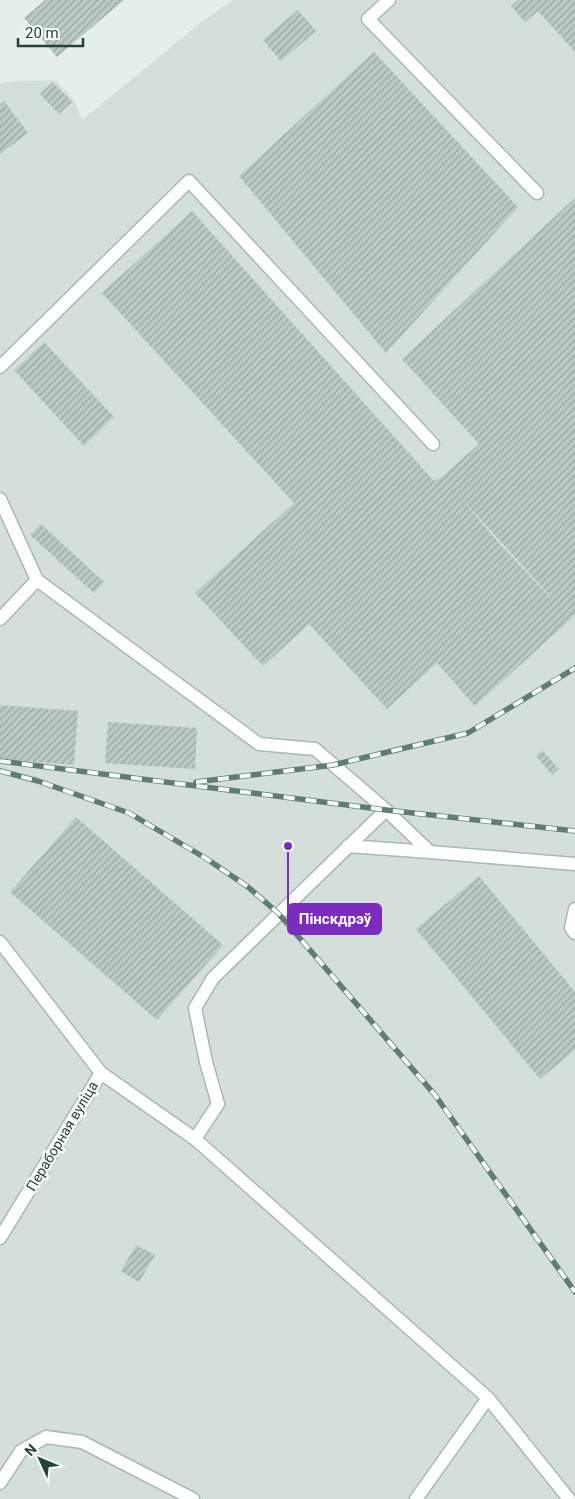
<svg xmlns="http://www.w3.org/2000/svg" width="575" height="1499" font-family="Roboto,sans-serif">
<defs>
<pattern id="building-hatch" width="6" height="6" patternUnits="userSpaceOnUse" patternTransform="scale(1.25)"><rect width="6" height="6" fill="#bbcac4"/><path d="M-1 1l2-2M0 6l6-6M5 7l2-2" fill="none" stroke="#98a6a0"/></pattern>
</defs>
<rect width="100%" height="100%" fill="#e6efeb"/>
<path fill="#d4dfda" d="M 233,0 L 575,0 L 575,1499 L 0,1499 L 0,83 L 14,81 L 56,80 L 74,100 L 82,120 L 204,20 Z"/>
<path fill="url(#building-hatch)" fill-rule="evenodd" d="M 45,0 L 124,0 L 57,57 L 24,18 Z
M 518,0 L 575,0 L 575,52 L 538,11 L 525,22 L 511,6 Z
M 298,10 L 316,31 L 281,61 L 263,40 Z
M 374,52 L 518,207 L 386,353 L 239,176 Z
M 53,82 L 72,102 L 59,114 L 40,94 Z
M 4,101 L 28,133 L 0,154 L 0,105 Z
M 575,198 L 575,615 L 475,706 L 437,663 L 387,709 L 309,624 L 263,666 L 195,593 L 294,503 L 102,293 L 192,211 L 434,481 L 442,477 L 479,444 L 402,359 ZM 458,495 L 551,597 L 551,598 L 499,543 Z
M 44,342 L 114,417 L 84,446 L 14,370 Z
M 41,524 L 104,582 L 94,593 L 30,535 Z
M 0,705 L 78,711 L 74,765 L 0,759 Z
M 108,722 L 197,728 L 195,769 L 105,763 Z
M 542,750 L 559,769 L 552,775 L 536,756 Z
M 76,817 L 223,945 L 157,1020 L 10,892 Z
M 479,876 L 575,992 L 575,1050 L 540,1079 L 416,929 Z
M 136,1245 L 155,1255 L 139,1282 L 121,1271 Z"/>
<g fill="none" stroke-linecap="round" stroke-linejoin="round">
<defs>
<path id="lane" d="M 389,0 L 368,19 L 537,193
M 0,367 L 189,181 L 433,444
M 0,499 L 37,580 L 0,619
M 37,580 L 259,744 L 315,749 L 386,810 L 430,852 L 575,864
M 348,846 L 430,852
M 575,909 L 571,928 L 575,933
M 0,942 L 101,1073 L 0,1238
M 101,1073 L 195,1139 L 488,1398 L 416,1499
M 195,1139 L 218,1104 L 206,1062 L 195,1008 L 213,978 L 386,810
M 488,1398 L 569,1499
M 0,1483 L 21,1451 L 46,1437 L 82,1442 L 193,1499"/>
</defs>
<use href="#lane" stroke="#a8b8b2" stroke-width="15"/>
<use href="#lane" stroke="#fff" stroke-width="12"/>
<defs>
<path id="rail" d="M 0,761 L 386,810 L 575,831
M 0,771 L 38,781 L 129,813 L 207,859 L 248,887 L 278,913 L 435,1095 L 575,1292
M 196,782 L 333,765 L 468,733 L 575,668"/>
</defs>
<use href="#rail" stroke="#5f7d75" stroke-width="5.5"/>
<use href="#rail" stroke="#f7fbf9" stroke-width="4" stroke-dasharray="11" stroke-linecap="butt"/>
</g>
<g text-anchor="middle" stroke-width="5" stroke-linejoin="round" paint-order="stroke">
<g font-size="14" fill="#24423a" stroke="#f7fbf9">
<text transform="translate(62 1136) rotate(-59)" y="5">Пераборная вуліца</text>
</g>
</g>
<path fill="none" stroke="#7b2cbf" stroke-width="2" d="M288 846L288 919"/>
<circle fill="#7b2cbf" stroke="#f7fbf9" stroke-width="2" cx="288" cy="846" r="5"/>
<rect fill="#7b2cbf" stroke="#7b2cbf" stroke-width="2" x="288" y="904" width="93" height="30" rx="5"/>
<g font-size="15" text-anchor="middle" font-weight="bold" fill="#fff">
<text x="335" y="924">Пінскдрэў</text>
</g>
<g transform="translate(40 1459) rotate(314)" stroke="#f7fbf9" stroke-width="4" paint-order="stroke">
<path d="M0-4L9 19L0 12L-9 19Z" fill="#24423a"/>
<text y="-8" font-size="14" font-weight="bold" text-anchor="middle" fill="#24423a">N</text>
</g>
<path d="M18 38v8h65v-8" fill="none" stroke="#24423a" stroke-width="2.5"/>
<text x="25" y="38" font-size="15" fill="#24423a" stroke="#f7fbf9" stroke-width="4" paint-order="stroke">20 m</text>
</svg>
